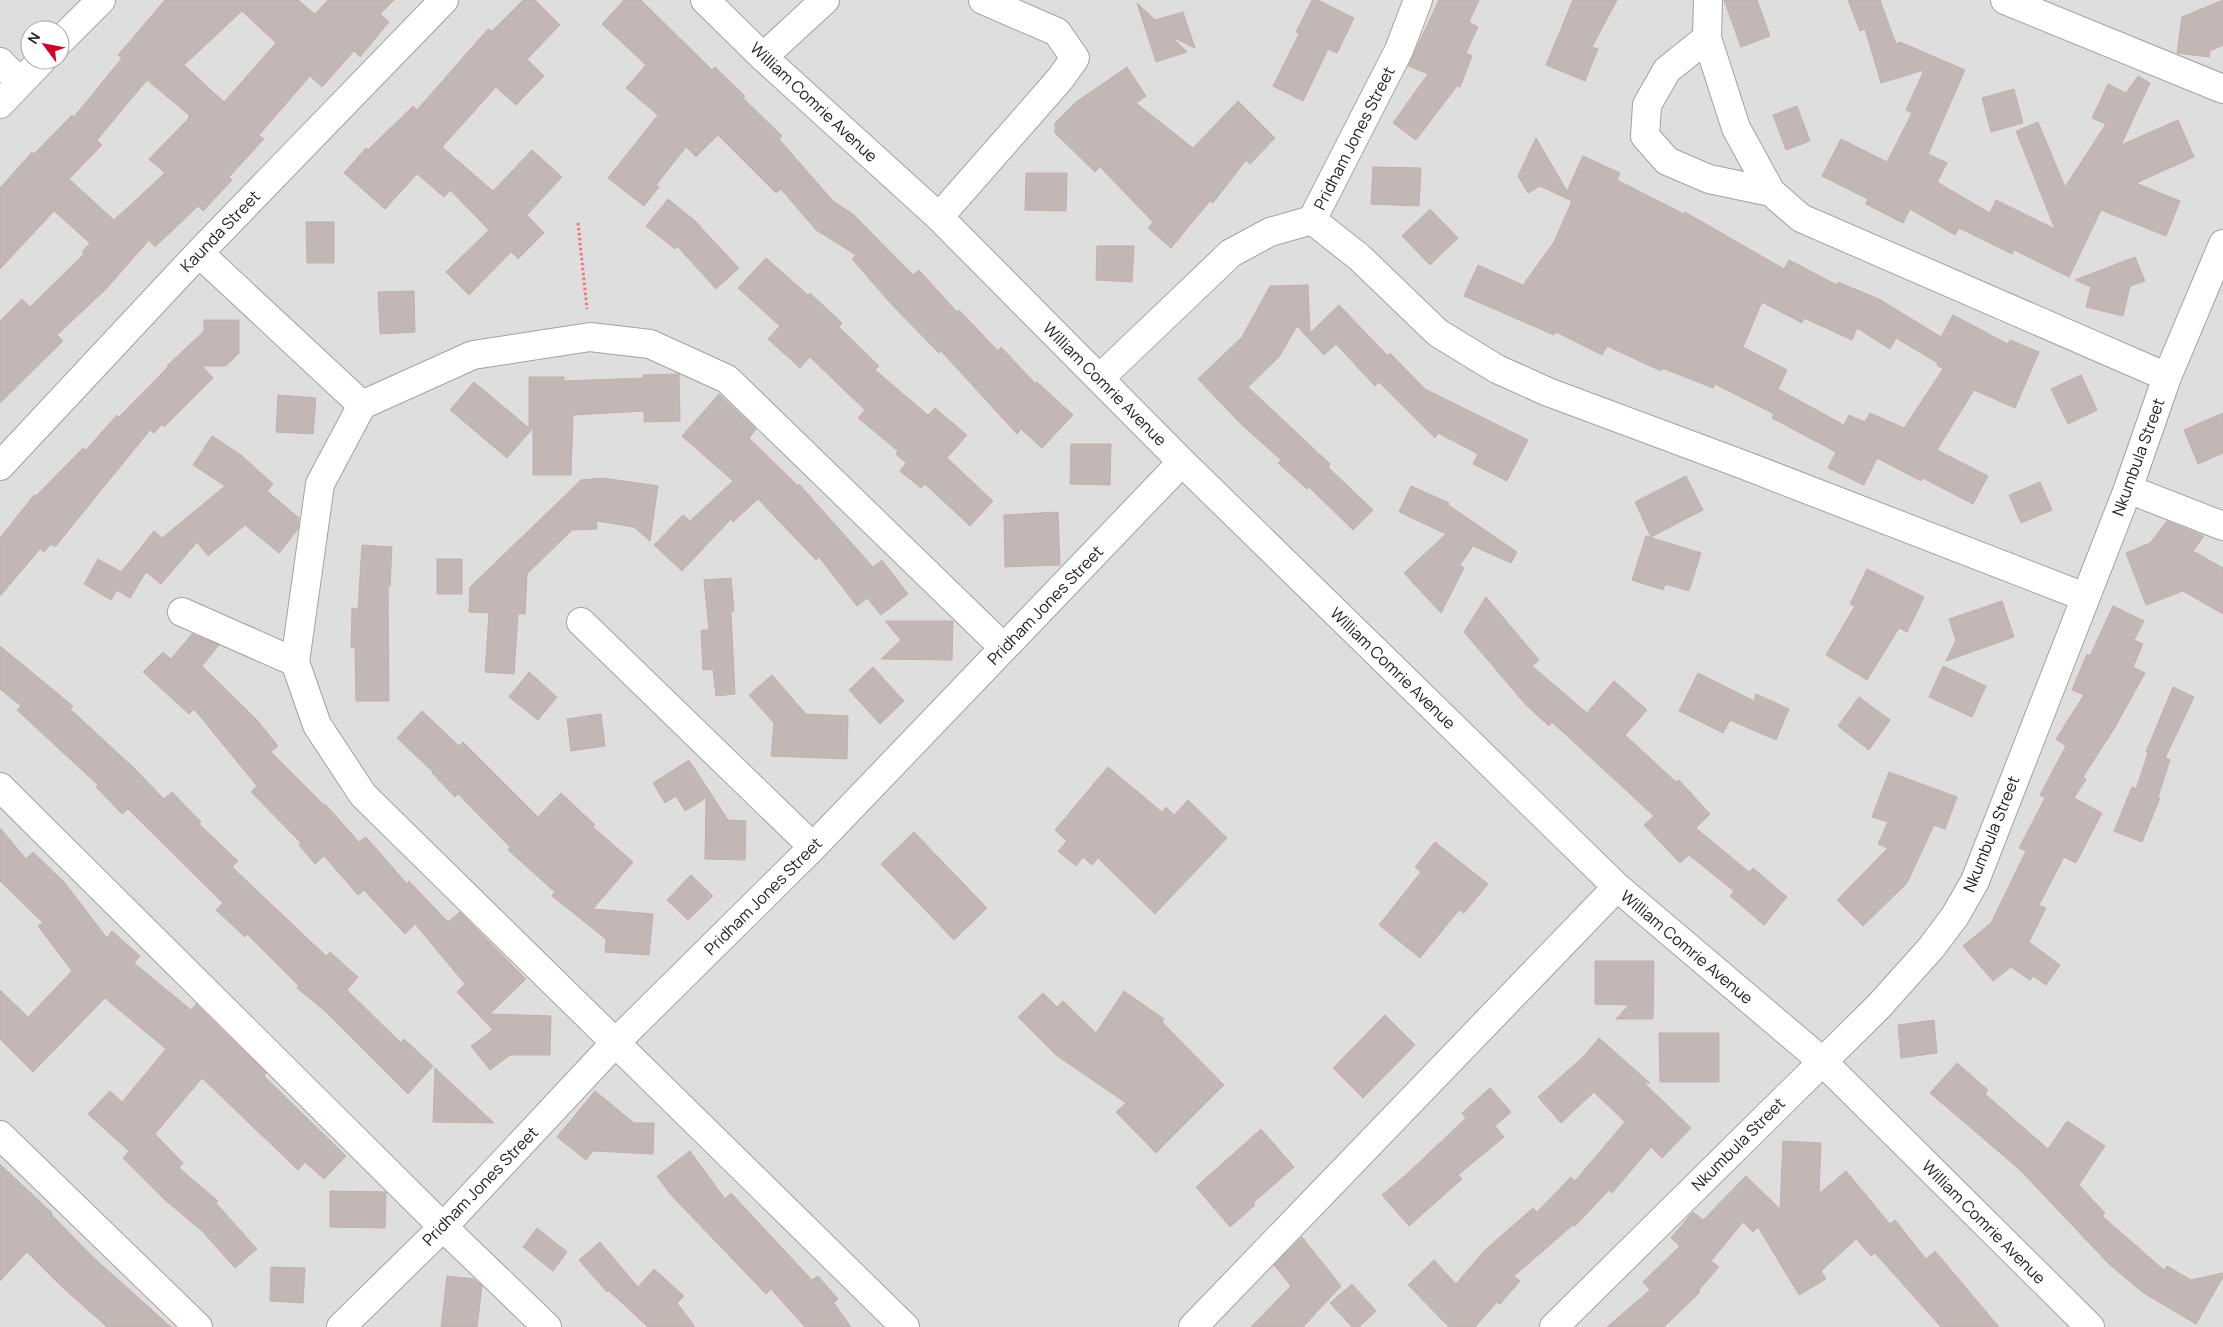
<svg xmlns="http://www.w3.org/2000/svg" width="2223" height="1327" font-family="Manrope,sans-serif">
<rect width="100%" height="100%" fill="#f1ece8"/>
<path fill="#dfdede" fill-rule="evenodd" d="M 0,0 L 2223,0 L 2223,1327 L 0,1327 ZM 30,30 L 60,30 L 60,60 L 30,60 Z"/>
<path fill="#c2b7b4" stroke="#c3b0aa" fill-rule="evenodd" d="M 165,0 L 298,0 L 315,14 L 328,0 L 394,0 L 380,14 L 389,22 L 360,57 L 354,51 L 322,87 L 310,76 L 259,135 L 264,139 L 229,177 L 232,180 L 203,211 L 198,206 L 155,247 L 149,240 L 106,289 L 57,335 L 63,341 L 0,403 L 0,321 L 22,299 L 30,307 L 84,254 L 82,252 L 90,243 L 54,211 L 0,269 L 0,188 L 32,152 L 34,154 L 72,115 L 74,117 L 122,58 L 118,55 ZM 242,11 L 276,43 L 224,102 L 184,65 ZM 147,80 L 189,115 L 188,119 L 149,159 L 165,173 L 114,220 L 69,179 L 102,145 L 97,140 Z
M 523,0 L 535,0 L 560,25 L 527,59 L 544,76 L 516,105 L 496,87 L 442,147 L 493,191 L 532,150 L 562,177 L 527,215 L 544,233 L 518,259 L 511,252 L 469,295 L 446,272 L 489,230 L 450,190 L 444,197 L 417,174 L 385,209 L 344,173 L 366,148 L 368,150 L 413,106 L 417,110 L 488,29 L 492,31 Z
M 624,0 L 641,0 L 712,70 L 715,67 L 745,96 L 743,98 L 782,136 L 779,139 L 833,201 L 853,214 L 913,275 L 919,270 L 957,312 L 959,310 L 998,351 L 1001,347 L 1035,383 L 1037,382 L 1073,415 L 1042,448 L 1021,429 L 1017,434 L 941,351 L 939,353 L 892,305 L 852,259 L 856,255 L 816,230 L 781,189 L 776,193 L 718,135 L 696,157 L 686,147 L 656,185 L 659,187 L 644,206 L 608,178 L 658,115 L 626,88 L 646,65 L 602,24 Z
M 1312,0 L 1318,0 L 1354,18 L 1337,53 L 1328,49 L 1303,101 L 1273,86 L 1299,34 L 1296,32 Z
M 1439,0 L 1479,0 L 1469,22 L 1478,27 L 1466,53 L 1472,56 L 1460,87 L 1457,86 L 1416,140 L 1393,123 L 1428,74 L 1408,66 Z
M 1573,0 L 1617,0 L 1592,47 L 1598,49 L 1585,81 L 1546,65 Z
M 1724,0 L 1757,0 L 1770,36 L 1741,47 Z
M 1848,0 L 1880,0 L 1896,44 L 1900,42 L 1965,70 L 1928,154 L 1947,163 L 1937,182 L 1990,213 L 1996,200 L 2055,229 L 2016,131 L 2038,122 L 2065,187 L 2106,124 L 2092,118 L 2108,84 L 2126,93 L 2138,76 L 2150,83 L 2121,145 L 2178,120 L 2194,157 L 2136,183 L 2180,201 L 2166,236 L 2101,210 L 2069,277 L 2014,250 L 2012,254 L 1959,228 L 1955,235 L 1910,209 L 1903,223 L 1866,204 L 1868,199 L 1822,176 L 1841,139 L 1887,162 L 1912,113 L 1906,110 L 1924,70 L 1881,83 L 1865,29 L 1860,31 Z
M 2223,0 L 2223,45 L 2210,51 L 2209,57 L 2177,53 L 2182,17 Z
M 1137,3 L 1155,20 L 1183,12 L 1195,48 L 1172,37 L 1187,52 L 1156,62 Z
M 1127,67 L 1146,96 L 1136,103 L 1193,148 L 1238,101 L 1275,138 L 1250,164 L 1246,160 L 1213,203 L 1210,201 L 1171,248 L 1148,228 L 1153,222 L 1100,167 L 1095,172 L 1055,133 L 1055,123 L 1076,102 Z
M 2014,89 L 2023,123 L 1991,132 L 1982,98 Z
M 1797,106 L 1810,141 L 1786,150 L 1773,115 Z
M 1536,138 L 1567,191 L 1583,156 L 1620,173 L 1617,180 L 1684,214 L 1685,212 L 1784,269 L 1789,260 L 1837,285 L 1838,282 L 1879,299 L 1941,337 L 1953,315 L 2008,344 L 2010,340 L 2039,352 L 2015,408 L 1974,390 L 1937,450 L 1988,476 L 1973,504 L 1923,478 L 1921,481 L 1877,458 L 1864,485 L 1828,468 L 1836,452 L 1772,418 L 1774,414 L 1715,384 L 1713,388 L 1662,368 L 1661,371 L 1607,346 L 1602,355 L 1556,332 L 1554,335 L 1464,296 L 1478,265 L 1523,285 L 1554,242 L 1572,201 L 1540,186 L 1528,193 L 1518,176 ZM 1762,302 L 1802,323 L 1804,318 L 1852,340 L 1857,328 L 1890,349 L 1896,338 L 1938,363 L 1937,365 L 1943,369 L 1904,428 L 1870,413 L 1865,422 L 1849,415 L 1844,425 L 1778,389 L 1787,370 L 1743,347 Z
M 1373,167 L 1421,168 L 1419,206 L 1371,204 Z
M 1026,173 L 1067,173 L 1066,211 L 1025,210 Z
M 668,199 L 694,220 L 739,268 L 716,289 L 677,246 L 675,249 L 646,226 Z
M 1430,209 L 1458,238 L 1430,265 L 1402,236 Z
M 306,222 L 334,222 L 334,263 L 307,263 Z
M 1097,246 L 1134,246 L 1132,282 L 1096,280 Z
M 2135,257 L 2145,281 L 2130,286 L 2123,316 L 2086,307 L 2091,287 L 2075,280 Z
M 766,258 L 808,295 L 810,293 L 842,323 L 839,327 L 879,366 L 875,370 L 928,415 L 935,408 L 967,435 L 947,458 L 993,501 L 970,526 L 925,484 L 921,488 L 900,471 L 906,463 L 896,454 L 898,451 L 858,418 L 865,410 L 810,357 L 800,368 L 768,339 L 780,326 L 738,288 Z
M 1308,285 L 1310,333 L 1339,305 L 1388,356 L 1390,353 L 1425,389 L 1528,440 L 1507,481 L 1473,464 L 1478,454 L 1438,433 L 1435,438 L 1379,382 L 1375,386 L 1336,344 L 1324,355 L 1297,326 L 1279,357 L 1248,387 L 1330,464 L 1328,467 L 1373,510 L 1353,530 L 1309,487 L 1307,489 L 1278,463 L 1281,460 L 1241,424 L 1198,379 L 1242,337 L 1270,286 Z
M 414,291 L 415,332 L 380,334 L 378,292 Z
M 204,320 L 239,320 L 239,353 L 226,366 L 202,366 L 213,378 L 164,427 L 162,424 L 154,433 L 150,430 L 55,547 L 51,544 L 44,552 L 40,549 L 0,596 L 0,538 L 34,495 L 36,496 L 83,448 L 86,450 L 117,415 L 119,417 L 169,366 L 167,366 L 204,331 Z
M 679,374 L 680,421 L 644,422 L 644,411 L 573,415 L 571,475 L 533,475 L 533,428 L 507,458 L 450,410 L 474,382 L 529,428 L 529,377 L 564,377 L 564,381 L 643,378 L 643,375 Z
M 2081,375 L 2097,410 L 2068,424 L 2051,389 Z
M 719,394 L 756,429 L 749,438 L 798,486 L 799,484 L 873,567 L 882,560 L 908,594 L 881,615 L 867,598 L 857,606 L 819,557 L 816,560 L 758,499 L 733,522 L 731,519 L 682,571 L 654,545 L 683,515 L 690,521 L 733,481 L 682,436 Z
M 278,395 L 316,398 L 313,434 L 276,432 Z
M 2223,413 L 2223,453 L 2198,464 L 2184,430 Z
M 212,436 L 241,455 L 273,484 L 267,491 L 299,518 L 298,529 L 279,553 L 245,525 L 208,556 L 197,542 L 161,584 L 146,572 L 130,598 L 117,590 L 111,600 L 84,584 L 98,559 L 121,572 L 154,531 L 162,538 L 225,486 L 193,465 Z
M 1071,444 L 1111,444 L 1110,485 L 1070,484 Z
M 1686,476 L 1703,510 L 1651,537 L 1635,502 Z
M 603,478 L 658,486 L 650,541 L 634,527 L 596,521 L 597,529 L 572,530 L 527,574 L 525,614 L 518,614 L 514,674 L 485,672 L 489,613 L 469,612 L 470,587 L 581,480 Z
M 2040,482 L 2052,510 L 2021,523 L 2009,495 Z
M 1411,486 L 1449,503 L 1448,505 L 1517,552 L 1511,563 L 1473,546 L 1460,565 L 1464,568 L 1441,613 L 1404,573 L 1446,534 L 1399,512 Z
M 1058,512 L 1060,565 L 1005,567 L 1004,515 Z
M 2167,521 L 2204,536 L 2193,551 L 2223,568 L 2223,614 L 2183,591 L 2146,605 L 2126,553 L 2150,543 Z
M 1646,536 L 1701,553 L 1689,591 L 1665,584 L 1663,590 L 1632,580 Z
M 362,545 L 392,547 L 390,586 L 388,586 L 389,701 L 356,701 L 355,647 L 351,647 L 352,608 L 358,609 Z
M 437,559 L 462,559 L 462,594 L 437,594 Z
M 1867,569 L 1924,597 L 1907,632 L 1899,628 L 1867,680 L 1826,655 L 1855,606 L 1850,604 Z
M 731,578 L 734,611 L 731,612 L 735,694 L 716,696 L 713,669 L 703,670 L 701,630 L 709,630 L 704,580 Z
M 1486,597 L 1539,660 L 1532,666 L 1587,713 L 1614,681 L 1647,710 L 1625,735 L 1676,782 L 1679,780 L 1710,814 L 1696,828 L 1749,872 L 1753,868 L 1787,897 L 1764,925 L 1730,896 L 1734,891 L 1689,855 L 1680,863 L 1644,825 L 1654,816 L 1552,722 L 1549,726 L 1526,705 L 1464,632 Z
M 2002,601 L 2014,637 L 1946,661 L 1956,640 L 1949,619 Z
M 2113,606 L 2144,621 L 2134,640 L 2143,644 L 2133,667 L 2145,673 L 2114,729 L 2083,777 L 2086,779 L 2074,798 L 2102,813 L 2076,863 L 2064,857 L 2039,905 L 2046,908 L 2029,942 L 2060,965 L 2046,985 L 2033,976 L 2030,980 L 2011,967 L 1993,981 L 1963,946 L 1991,923 L 2026,851 L 2019,848 L 2045,798 L 2040,795 L 2066,746 L 2056,739 L 2084,695 L 2072,690 L 2087,654 L 2090,656 Z
M 885,621 L 953,621 L 952,660 L 881,659 L 901,640 Z
M 192,634 L 219,645 L 202,666 L 256,719 L 278,746 L 271,752 L 324,805 L 325,804 L 359,842 L 366,837 L 407,884 L 409,881 L 448,922 L 460,912 L 526,979 L 490,1014 L 551,1016 L 550,1055 L 510,1055 L 490,1070 L 471,1046 L 493,1030 L 457,992 L 465,984 L 415,924 L 405,934 L 364,890 L 358,895 L 324,856 L 315,864 L 299,845 L 301,843 L 251,792 L 257,786 L 194,709 L 189,714 L 143,672 L 163,652 L 171,659 Z
M 0,646 L 73,706 L 70,709 L 133,767 L 164,799 L 172,792 L 201,822 L 199,824 L 238,861 L 232,867 L 326,956 L 330,952 L 358,977 L 347,990 L 401,1043 L 404,1039 L 433,1066 L 408,1094 L 326,1012 L 297,988 L 299,986 L 247,934 L 245,937 L 216,910 L 223,903 L 128,809 L 122,814 L 96,787 L 98,785 L 17,710 L 21,706 L 0,689 Z
M 1943,666 L 1986,686 L 1972,717 L 1929,697 Z
M 873,667 L 904,701 L 880,724 L 849,690 Z
M 529,672 L 557,697 L 538,720 L 509,697 Z
M 1698,673 L 1754,701 L 1756,694 L 1789,709 L 1776,740 L 1730,720 L 1723,733 L 1679,711 Z
M 772,675 L 806,714 L 848,716 L 847,759 L 771,756 L 774,723 L 749,695 Z
M 2173,687 L 2194,697 L 2165,758 L 2170,760 L 2158,797 L 2160,798 L 2142,842 L 2114,831 L 2132,787 L 2136,789 L 2148,753 L 2146,752 Z
M 1859,697 L 1890,720 L 1869,750 L 1838,726 Z
M 422,711 L 459,746 L 463,742 L 538,817 L 561,793 L 595,825 L 593,827 L 633,862 L 593,909 L 653,914 L 649,955 L 605,952 L 606,939 L 552,896 L 555,892 L 508,850 L 510,847 L 458,794 L 455,797 L 432,773 L 433,772 L 397,738 Z
M 601,714 L 605,746 L 571,751 L 567,719 Z
M 689,760 L 728,820 L 746,821 L 745,860 L 705,859 L 706,798 L 685,811 L 676,796 L 665,803 L 653,783 Z
M 1108,767 L 1162,812 L 1166,807 L 1174,815 L 1188,800 L 1227,838 L 1155,914 L 1098,858 L 1092,865 L 1083,857 L 1076,866 L 1058,851 L 1067,841 L 1055,830 Z
M 1889,772 L 1957,797 L 1945,829 L 1934,825 L 1907,883 L 1863,926 L 1837,900 L 1888,848 L 1878,844 L 1888,822 L 1872,817 Z
M 0,828 L 26,859 L 33,852 L 65,883 L 107,938 L 112,931 L 140,956 L 134,963 L 191,1010 L 196,1004 L 266,1073 L 264,1076 L 346,1156 L 324,1179 L 305,1162 L 298,1170 L 202,1078 L 155,1134 L 183,1163 L 179,1168 L 218,1201 L 216,1203 L 257,1249 L 235,1268 L 203,1232 L 164,1199 L 123,1158 L 129,1151 L 88,1114 L 110,1091 L 122,1102 L 166,1049 L 105,998 L 33,1072 L 0,1039 L 0,990 L 28,1017 L 72,971 L 38,926 L 43,923 L 0,881 Z
M 914,832 L 987,908 L 954,940 L 881,864 Z
M 1435,842 L 1488,884 L 1464,913 L 1459,910 L 1420,958 L 1379,925 L 1421,872 L 1415,867 Z
M 691,875 L 713,896 L 688,920 L 667,900 Z
M 1595,961 L 1654,961 L 1653,1019 L 1616,1019 L 1629,1005 L 1595,1004 Z
M 1124,991 L 1164,1019 L 1162,1022 L 1224,1085 L 1156,1153 L 1116,1112 L 1126,1103 L 1056,1055 L 1018,1017 L 1043,993 L 1057,1007 L 1063,1001 L 1096,1033 Z
M 1385,1015 L 1415,1045 L 1363,1098 L 1333,1068 Z
M 1934,1020 L 1937,1053 L 1901,1058 L 1898,1025 Z
M 1659,1033 L 1719,1033 L 1719,1082 L 1660,1082 Z
M 1599,1038 L 1650,1083 L 1644,1083 L 1691,1128 L 1662,1158 L 1651,1147 L 1612,1193 L 1609,1190 L 1575,1226 L 1573,1225 L 1514,1276 L 1520,1281 L 1500,1304 L 1497,1302 L 1475,1327 L 1449,1327 L 1408,1285 L 1434,1260 L 1456,1284 L 1485,1250 L 1533,1208 L 1537,1212 L 1571,1177 L 1575,1181 L 1625,1122 L 1594,1092 L 1561,1123 L 1538,1097 L 1584,1056 Z
M 1957,1063 L 1988,1090 L 1985,1094 L 2048,1149 L 2067,1121 L 2105,1146 L 2079,1185 L 2105,1213 L 2102,1216 L 2164,1270 L 2167,1266 L 2191,1280 L 2223,1273 L 2223,1277 L 2196,1324 L 2142,1292 L 2109,1264 L 2019,1169 L 1930,1093 Z
M 435,1068 L 494,1123 L 433,1122 Z
M 1490,1088 L 1511,1112 L 1495,1126 L 1504,1137 L 1458,1175 L 1462,1179 L 1409,1226 L 1382,1195 L 1409,1172 L 1466,1118 L 1462,1113 Z
M 595,1091 L 634,1123 L 654,1123 L 653,1154 L 593,1151 L 586,1160 L 557,1137 Z
M 1261,1129 L 1294,1167 L 1253,1203 L 1255,1205 L 1230,1227 L 1196,1187 Z
M 1783,1141 L 1821,1143 L 1819,1194 L 1846,1171 L 1890,1224 L 1895,1220 L 1926,1259 L 1935,1251 L 1999,1327 L 1941,1327 L 1875,1253 L 1871,1256 L 1856,1239 L 1821,1271 L 1826,1279 L 1799,1295 L 1758,1227 L 1753,1232 L 1743,1222 L 1711,1261 L 1719,1267 L 1698,1291 L 1700,1292 L 1664,1327 L 1607,1327 L 1650,1290 L 1643,1282 L 1680,1246 L 1671,1238 L 1693,1212 L 1703,1220 L 1746,1176 L 1780,1209 Z
M 690,1151 L 725,1199 L 731,1193 L 812,1280 L 818,1276 L 838,1299 L 834,1303 L 851,1327 L 805,1327 L 771,1289 L 766,1294 L 671,1195 L 657,1176 Z
M 0,1164 L 52,1213 L 51,1214 L 94,1258 L 171,1327 L 107,1327 L 61,1286 L 27,1252 L 0,1281 Z
M 330,1191 L 386,1192 L 385,1228 L 330,1227 Z
M 537,1228 L 567,1252 L 553,1271 L 523,1247 Z
M 1302,1237 L 1341,1286 L 1303,1327 L 1251,1327 L 1291,1286 L 1274,1265 Z
M 600,1242 L 638,1287 L 654,1269 L 684,1296 L 677,1303 L 695,1327 L 648,1327 L 608,1290 L 607,1292 L 579,1260 Z
M 271,1267 L 305,1268 L 303,1303 L 270,1301 Z
M 447,1276 L 474,1279 L 482,1286 L 477,1327 L 441,1327 Z
M 1352,1284 L 1376,1311 L 1359,1327 L 1352,1327 L 1330,1303 Z"/>
<g fill="none" stroke-linecap="round" stroke-linejoin="round">
<defs>
<path id="street" d="M 705,0 L 763,57 L 939,217 L 1182,462 L 1617,887 L 1822,1061 L 2090,1327
M 1708,0 L 1707,38 L 1736,128 L 1771,192 L 1801,218 L 2167,377
M 2005,0 L 2223,89
M 1707,38 L 1667,70 L 1647,105 L 1645,136 L 1667,161 L 1709,179 L 1771,192
M 60,41 L 101,0
M 763,57 L 825,0
M 0,62 L 20,82
M 0,104 L 42,60
M 939,217 L 1060,79 L 1075,58 L 1057,32 L 983,0
M 1312,220 L 1359,257 L 1438,333 L 1497,369 L 1548,392 L 1744,465 L 2085,597
M 199,253 L 362,405
M 1100,378 L 1231,253 L 1270,232 L 1312,220 L 1399,50 L 1418,0
M 0,466 L 199,253 L 444,0
M 2128,489 L 2223,526
M 182,612 L 295,662
M 581,622 L 813,847
M 0,787 L 443,1227 L 547,1327
M 0,1135 L 198,1327
M 341,1327 L 443,1227 L 616,1042 L 813,847 L 1182,462
M 905,1327 L 363,795 L 317,725 L 295,662 L 320,484 L 362,405 L 473,355 L 590,337 L 650,344 L 727,379 L 1004,648
M 1193,1327 L 1617,887
M 1554,1327 L 1879,1006 L 1931,948 L 1955,916 L 1975,881 L 2128,489 L 2167,377 L 2223,244"/>
</defs>
<use href="#street" stroke="#a2a2a2" stroke-width="30"/>
<path stroke="#f9717e" stroke-width="3" stroke-dasharray="2.5 2.5" stroke-linecap="butt" d="M 578,223 L 587,309"/>
<use href="#street" stroke="#fff" stroke-width="28"/>
</g>
<g text-anchor="middle" stroke-width="4" stroke-linejoin="round" paint-order="stroke">
<g font-size="16" fill="#212121" stroke="#fff">
<text transform="translate(814 102) rotate(43)" y="6">William Comrie Avenue</text>
<text transform="translate(1354 138) rotate(-63)" y="6">Pridham Jones Street</text>
<text transform="translate(220 231) rotate(-46)" y="6">Kaunda Street</text>
<text transform="translate(1105 384) rotate(45)" y="6">William Comrie Avenue</text>
<text transform="translate(2138 457) rotate(-70)" y="6">Nkumbula Street</text>
<text transform="translate(1045 605) rotate(-46)" y="6">Pridham Jones Street</text>
<text transform="translate(1393 668) rotate(44)" y="6">William Comrie Avenue</text>
<text transform="translate(1991 834) rotate(-68)" y="6">Nkumbula Street</text>
<text transform="translate(763 896) rotate(-45)" y="6">Pridham Jones Street</text>
<text transform="translate(1687 947) rotate(40)" y="6">William Comrie Avenue</text>
<text transform="translate(1738 1144) rotate(-45)" y="6">Nkumbula Street</text>
<text transform="translate(480 1186) rotate(-46)" y="6">Pridham Jones Street</text>
<text transform="translate(1984 1222) rotate(45)" y="6">William Comrie Avenue</text>
</g>
</g>
<g transform="translate(45 45) rotate(302)"><circle r="24" fill="#ffffff" stroke="#a6a6a6"/>
<path d="M0-4L9 19L0 12L-9 19Z" fill="#d0022a"/>
<text y="-8" font-size="14" font-weight="bold" text-anchor="middle" fill="#212121">N</text>
</g>
</svg>
